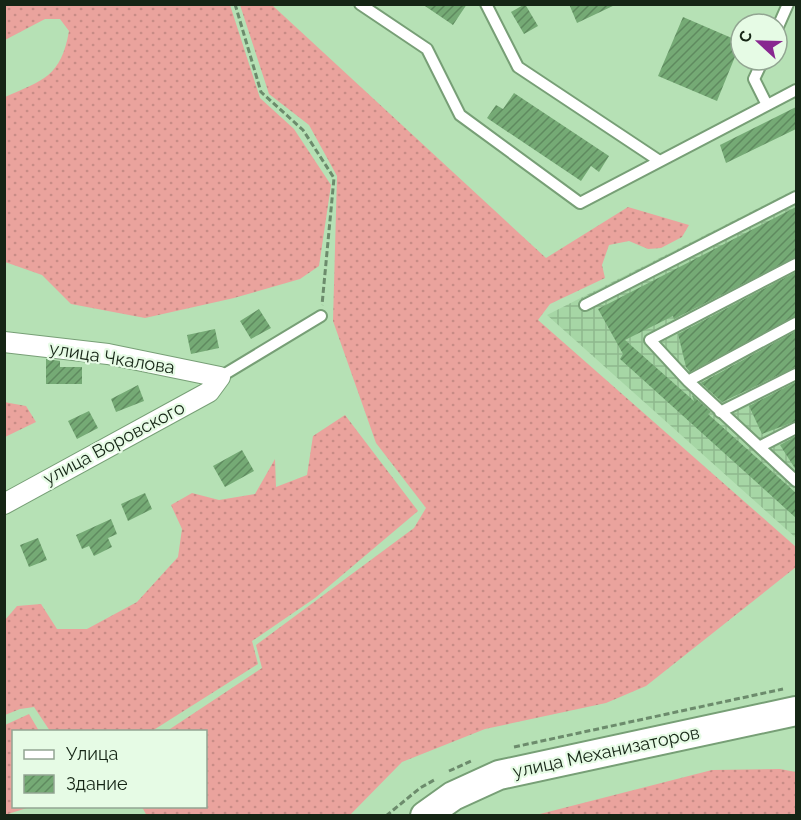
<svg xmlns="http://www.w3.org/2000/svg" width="801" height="820" font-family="Raleway,sans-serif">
<defs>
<pattern id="industrial-grid" width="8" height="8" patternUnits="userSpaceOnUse" patternTransform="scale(1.5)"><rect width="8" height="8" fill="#a6d6a5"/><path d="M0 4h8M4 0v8" fill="none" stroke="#8eb88d"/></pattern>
<pattern id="grass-dots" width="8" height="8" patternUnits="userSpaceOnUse" patternTransform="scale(1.5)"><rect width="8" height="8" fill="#eaa39d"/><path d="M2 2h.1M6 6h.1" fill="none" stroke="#c88c86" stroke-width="1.8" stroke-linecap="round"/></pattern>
<pattern id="building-hatch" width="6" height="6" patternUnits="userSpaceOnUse" patternTransform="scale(1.5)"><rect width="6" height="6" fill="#75aa75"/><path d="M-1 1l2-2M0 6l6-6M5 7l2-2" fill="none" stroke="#5f8a5f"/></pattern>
</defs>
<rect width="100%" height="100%" fill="#b6e1b5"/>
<path fill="url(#industrial-grid)" d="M 796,189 L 796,538 L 547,315 Z"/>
<path fill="url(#grass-dots)" d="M 5,4 L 230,5 L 260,98 L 294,129 L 331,185 L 319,266 L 300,279 L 234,298 L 145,318 L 71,304 L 42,275 L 5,262 L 5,97 C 43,80 61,77 69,31 L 60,19 L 45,19 L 5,40 Z
M 240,5 L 272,5 L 546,258 L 628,207 L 689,225 L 682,237 L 661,248 L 648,249 L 629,241 L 609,245 L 602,265 L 605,278 L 550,304 L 538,320 L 796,547 L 796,567 L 646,686 L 606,703 L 485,729 L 402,762 L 350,815 L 147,816 L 142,807 L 206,806 L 206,732 L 167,731 L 262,668 L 256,645 L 414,528 L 426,508 L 376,443 L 333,321 L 337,176 L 309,125 L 269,94 Z
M 4,402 L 26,406 L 36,422 L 5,437 Z
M 345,415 L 418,511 L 315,598 L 252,641 L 258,664 L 152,731 L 50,731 L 34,707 L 20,709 L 5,715 L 5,620 L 17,606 L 41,604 L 57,629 L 87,629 L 137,602 L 178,557 L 182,529 L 171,505 L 192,493 L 219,500 L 255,494 L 275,459 L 276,487 L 307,475 L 313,436 Z
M 29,714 L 39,731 L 14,732 L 14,806 L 30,807 L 5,815 L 5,725 Z
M 780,769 L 796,772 L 796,815 L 536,815 L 712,770 Z"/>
<path fill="url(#building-hatch)" d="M 422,4 L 467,4 L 453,25 Z
M 525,4 L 538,26 L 524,34 L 511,12 Z
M 569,4 L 617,4 L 577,23 Z
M 683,17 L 741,42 L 717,101 L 658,76 Z
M 514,93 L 609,156 L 599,172 L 591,166 L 581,181 L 487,118 L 496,105 L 503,109 Z
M 796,107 L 796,129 L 726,163 L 720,145 Z
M 796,207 L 796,257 L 674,319 L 673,316 L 625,340 L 694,401 L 692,395 L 711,412 L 708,414 L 796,493 L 796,518 L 620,359 L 623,354 L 598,309 Z
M 796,272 L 796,316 L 690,372 L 686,367 L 678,334 Z
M 259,309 L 271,328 L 251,339 L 240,321 Z
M 215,329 L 219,348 L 191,354 L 187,335 Z
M 796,331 L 796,367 L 722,402 L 701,383 Z
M 46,359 L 60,361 L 60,367 L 82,367 L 82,384 L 46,384 Z
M 796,382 L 796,421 L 762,434 L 749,406 Z
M 138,385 L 144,401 L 116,412 L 111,399 Z
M 89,411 L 98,428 L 77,439 L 68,421 Z
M 796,436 L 796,470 L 780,445 Z
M 242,450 L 254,471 L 225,487 L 213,466 Z
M 145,493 L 152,509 L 128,521 L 121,504 Z
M 111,519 L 117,534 L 108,538 L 112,547 L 94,556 L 89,546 L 82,549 L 76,535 Z
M 38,538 L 47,560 L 29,567 L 20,545 Z"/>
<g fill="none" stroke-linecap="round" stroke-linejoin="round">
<defs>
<path id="service" d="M 360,4 L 427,49 L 460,115 L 580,203 L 796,90
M 486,4 L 518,67 L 658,160
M 777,29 L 788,4
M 763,60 L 754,79 L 767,105
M 796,264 L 650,340 L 688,381 L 796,481
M 585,305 L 796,197
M 220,377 L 321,316
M 688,381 L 796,323
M 720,412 L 796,374
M 761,446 L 796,428"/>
<path id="minor" d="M 4,342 L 108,354 L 220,377 L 209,392 L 4,504"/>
<path id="secondary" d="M 425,816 L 453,796 L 499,775 L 796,711"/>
</defs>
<use href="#service" stroke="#779f76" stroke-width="14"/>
<use href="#minor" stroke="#779f76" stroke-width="22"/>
<use href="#secondary" stroke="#779f76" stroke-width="32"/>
<path stroke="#6c8b6c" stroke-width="3" stroke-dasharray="6 3" stroke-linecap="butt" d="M 235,4 L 261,92 L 303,130 L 334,178 L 322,305
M 514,747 L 783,689
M 449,771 L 471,761
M 386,816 L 420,788 L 436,779"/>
<use href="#service" stroke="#fff" stroke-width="10"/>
<use href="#minor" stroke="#fff" stroke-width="20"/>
<use href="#secondary" stroke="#fff" stroke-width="28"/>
</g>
<g text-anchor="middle" stroke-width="4.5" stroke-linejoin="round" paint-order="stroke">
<g font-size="18" fill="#152515" stroke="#e6fbe5">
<text transform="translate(112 358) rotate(9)" y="6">улица Чкалова</text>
<text transform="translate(114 443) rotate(-28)" y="6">улица Воровского</text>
<text transform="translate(606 752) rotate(-12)" y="6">улица Механизаторов</text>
</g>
</g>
<rect width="801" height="820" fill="none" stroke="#152515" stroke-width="12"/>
<rect x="12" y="730" width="195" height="78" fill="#e6fbe5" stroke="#92a592" stroke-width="1.5"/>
<rect x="24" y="750" width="30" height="9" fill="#ffffff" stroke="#92a592" stroke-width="1.5"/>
<text x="66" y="760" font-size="18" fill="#152515">Улица</text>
<rect x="24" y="775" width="30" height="18" fill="url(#building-hatch)" stroke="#92a592" stroke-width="1.5"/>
<text x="66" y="790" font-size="18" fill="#152515">Здание</text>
<g transform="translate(759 42) rotate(292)"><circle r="28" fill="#e6fbe5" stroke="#92a592" stroke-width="1.5"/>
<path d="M0-4.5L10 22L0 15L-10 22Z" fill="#882790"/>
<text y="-9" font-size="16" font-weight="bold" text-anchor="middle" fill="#152515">С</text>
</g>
</svg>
